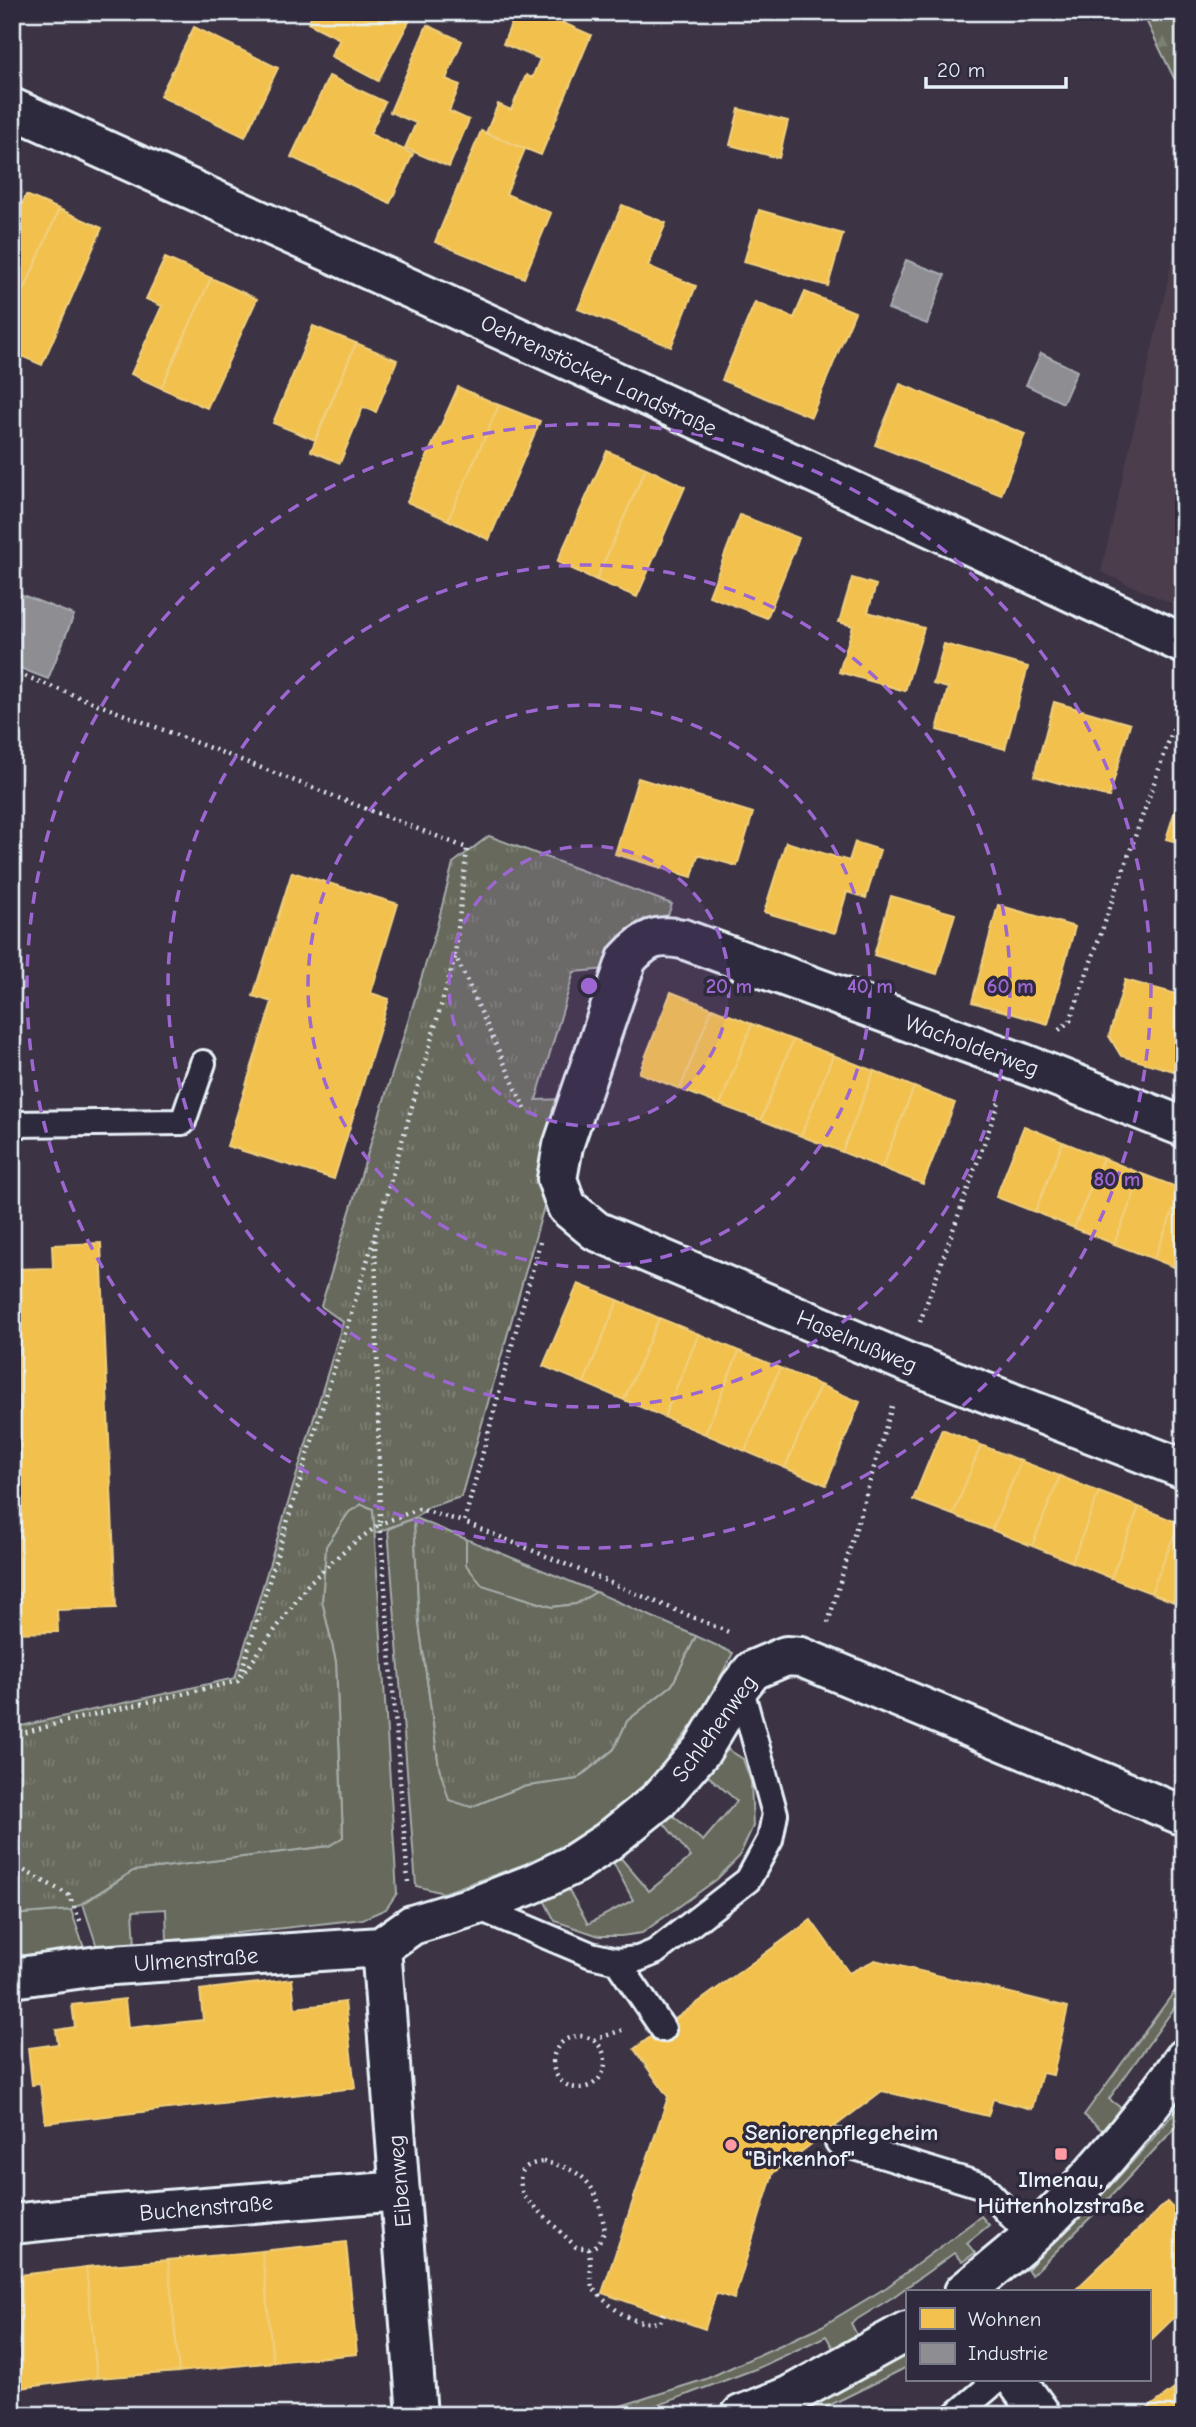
<svg xmlns="http://www.w3.org/2000/svg" width="1196" height="2427" font-family="'Comic Neue',sans-serif">
<defs>
<pattern id="forest-firs" width="22" height="20" patternUnits="userSpaceOnUse" patternTransform="scale(1.75)"><rect width="22" height="20" fill="#66695b"/><path d="M5 1l3.5 6h-7zM16 11l3.5 6h-7z" fill="#7c7f73"/></pattern>
<pattern id="park-tufts" width="24" height="20" patternUnits="userSpaceOnUse" patternTransform="scale(1.75)"><rect width="24" height="20" fill="#66695b"/><path d="M3 7l-1-3M5 7V3M7 7l1-3M15 17l-1-3M17 17v-4M19 17l1-3" fill="none" stroke="#7c7f73"/></pattern>
</defs>
<rect width="100%" height="100%" fill="#3c3344"/>
<filter id="ink" filterUnits="userSpaceOnUse"><feTurbulence type="fractalNoise" baseFrequency=".0143" numOctaves="2"/><feDisplacementMap in="SourceGraphic" scale="14" xChannelSelector="R" yChannelSelector="G"/><feConvolveMatrix kernelMatrix="1 2 1 2 8 2 1 2 1" color-interpolation-filters="sRGB"/></filter>
<g filter="url(#ink)">
<path fill="#4b3e4c" d="M 1184,209 L 1184,609 L 1101,572 Z"/>
<path fill="#66695b" stroke="#a7adaa" stroke-width="2" d="M 362,1504 L 373,1509 L 397,1893 L 386,1909 L 363,1919 L 167,1941 L 166,1909 L 133,1911 L 135,1946 L 98,1950 L 83,1904 L 133,1871 L 328,1846 L 343,1837 L 336,1662 L 322,1601 L 326,1546 L 349,1512 Z
M 414,1518 L 419,1623 L 439,1767 L 471,1807 L 521,1787 L 577,1779 L 614,1749 L 627,1721 L 672,1685 L 696,1636 L 733,1653 L 702,1712 L 655,1774 L 600,1825 L 534,1861 L 443,1893 L 416,1886 L 388,1529 Z
M 466,1539 L 596,1592 L 576,1604 L 552,1607 L 481,1585 L 466,1565 Z
M 729,1750 L 743,1759 L 751,1782 L 753,1826 L 739,1857 L 716,1880 L 642,1933 L 621,1936 L 599,1936 L 555,1921 L 545,1902 L 548,1895 L 567,1887 L 588,1924 L 633,1900 L 613,1862 L 620,1857 L 649,1891 L 691,1857 L 663,1822 L 671,1814 L 703,1841 L 737,1801 L 706,1774 L 722,1753 Z
M 71,1910 L 85,1951 L 12,1960 L 12,1915 Z
M 1184,1988 L 1184,2000 L 1180,2000 L 1109,2099 L 1121,2108 L 1103,2131 L 1084,2115 L 1174,1992 Z
M 1184,2099 L 1184,2115 L 1174,2129 L 1097,2211 L 1032,2275 L 1027,2270 C 1047,2246 1070,2227 1092,2205 C 1124,2172 1157,2136 1184,2099 Z
M 981,2216 L 989,2225 L 967,2243 L 975,2253 L 962,2262 L 954,2253 L 893,2297 L 851,2323 L 857,2335 L 833,2348 L 826,2336 L 758,2368 L 667,2402 L 628,2415 L 592,2415 L 706,2379 L 822,2326 L 887,2287 Z
M 907,2354 L 907,2367 L 897,2372 L 810,2415 L 786,2415 Z"/>
<path fill="url(#forest-firs)" stroke="#a7adaa" stroke-width="2" d="M 1142,12 L 1184,12 L 1184,86 L 1174,78 Z"/>
<path fill="url(#park-tufts)" stroke="#a7adaa" stroke-width="2" d="M 489,836 L 672,904 L 668,915 C 625,928 624,926 608,969 L 574,972 L 536,1100 L 565,1099 L 551,1182 L 461,1497 L 429,1507 L 415,1518 L 466,1539 L 466,1565 L 482,1585 L 552,1607 L 576,1604 L 596,1592 L 696,1636 L 672,1685 L 627,1721 L 614,1749 L 577,1779 L 521,1787 L 471,1807 L 449,1800 L 439,1767 L 419,1623 L 414,1518 L 375,1533 L 373,1509 L 362,1504 L 349,1512 L 326,1546 L 322,1601 L 336,1662 L 343,1837 L 329,1846 L 133,1871 L 71,1910 L 12,1915 L 12,1728 L 235,1678 L 343,1322 L 321,1306 L 436,930 L 453,863 Z"/>
<path fill="#f2c14e" stroke="#efcf81" stroke-width="2" d="M 313,12 L 414,12 L 378,81 L 331,56 L 340,39 L 308,23 Z
M 516,12 L 565,12 L 561,22 L 591,35 L 541,155 L 486,133 L 498,104 L 511,110 L 526,75 L 532,78 L 540,59 L 503,44 Z
M 427,25 L 462,41 L 446,79 L 460,85 L 449,111 L 469,120 L 449,167 L 405,148 L 416,123 L 390,112 Z
M 194,27 L 278,68 L 245,137 L 160,96 Z
M 329,76 L 385,102 L 370,134 L 413,154 L 390,203 L 291,157 Z
M 739,109 L 788,121 L 779,158 L 730,145 Z
M 481,131 L 525,149 L 506,194 L 551,213 L 524,278 L 435,242 Z
M 26,195 L 59,209 L 24,291 L 12,286 L 12,227 Z
M 622,205 L 666,223 L 648,266 L 696,286 L 671,347 L 578,309 Z
M 59,209 L 102,228 L 42,365 L 12,352 L 12,318 Z
M 759,210 L 843,234 L 828,286 L 744,262 Z
M 165,258 L 211,278 L 161,388 L 131,374 L 162,306 L 146,299 Z
M 211,278 L 257,299 L 207,408 L 161,388 Z
M 805,292 L 855,312 L 811,417 L 722,380 L 755,302 L 794,318 Z
M 313,326 L 356,343 L 315,440 L 273,423 Z
M 356,343 L 397,360 L 376,412 L 363,407 L 340,463 L 311,451 Z
M 900,384 L 1025,434 L 1001,495 L 875,445 Z
M 458,387 L 499,405 L 448,520 L 407,502 Z
M 499,405 L 540,421 L 489,540 L 448,520 Z
M 607,451 L 646,468 L 596,580 L 557,562 Z
M 646,468 L 685,487 L 637,597 L 596,580 Z
M 740,515 L 799,538 L 767,618 L 709,596 Z
M 852,578 L 876,585 L 868,612 L 924,628 L 905,691 L 839,672 L 853,626 L 839,622 Z
M 944,644 L 1028,667 L 1005,749 L 937,730 L 948,688 L 933,684 Z
M 1054,702 L 1130,724 L 1109,797 L 1034,776 Z
M 638,778 L 753,813 L 737,866 L 698,855 L 692,877 L 615,854 Z
M 1184,782 L 1184,844 L 1166,839 Z
M 786,842 L 849,861 L 855,842 L 880,850 L 866,898 L 847,892 L 835,933 L 764,912 Z
M 292,872 L 398,904 L 371,993 L 389,999 L 334,1179 L 227,1146 L 272,1002 L 253,996 Z
M 891,896 L 955,914 L 937,974 L 874,955 Z
M 998,905 L 1075,927 L 1048,1024 L 972,1002 Z
M 1125,980 L 1184,996 L 1184,1074 L 1121,1056 L 1109,1036 Z
M 671,992 L 712,1008 L 680,1089 L 639,1073 Z
M 712,1008 L 752,1024 L 720,1105 L 680,1089 Z
M 752,1024 L 793,1040 L 761,1120 L 720,1105 Z
M 793,1040 L 833,1055 L 801,1136 L 761,1120 Z
M 833,1055 L 874,1071 L 842,1152 L 801,1136 Z
M 874,1071 L 914,1087 L 882,1168 L 842,1152 Z
M 914,1087 L 955,1103 L 923,1184 L 882,1168 Z
M 1024,1126 L 1063,1142 L 1035,1212 L 996,1197 Z
M 1063,1142 L 1103,1158 L 1074,1228 L 1035,1212 Z
M 1103,1158 L 1142,1174 L 1114,1244 L 1074,1228 Z
M 1142,1174 L 1182,1189 L 1154,1259 L 1114,1244 Z
M 1182,1189 L 1184,1190 L 1184,1271 L 1154,1259 Z
M 101,1243 L 116,1608 L 57,1610 L 58,1632 L 12,1633 L 12,1269 L 53,1268 L 52,1245 Z
M 578,1284 L 618,1300 L 584,1383 L 543,1366 Z
M 618,1300 L 659,1318 L 624,1400 L 584,1383 Z
M 659,1318 L 699,1334 L 664,1417 L 624,1400 Z
M 699,1334 L 739,1351 L 705,1434 L 664,1417 Z
M 739,1351 L 780,1368 L 745,1451 L 705,1434 Z
M 780,1368 L 820,1385 L 785,1468 L 745,1451 Z
M 820,1385 L 860,1402 L 826,1485 L 785,1468 Z
M 942,1429 L 981,1445 L 953,1515 L 913,1500 Z
M 981,1445 L 1021,1461 L 992,1530 L 953,1515 Z
M 1021,1461 L 1060,1476 L 1032,1546 L 992,1530 Z
M 1060,1476 L 1099,1492 L 1072,1562 L 1032,1546 Z
M 1099,1492 L 1139,1507 L 1111,1578 L 1072,1562 Z
M 1139,1507 L 1179,1523 L 1151,1593 L 1111,1578 Z
M 1179,1523 L 1184,1525 L 1184,1606 L 1151,1593 Z
M 811,1920 L 849,1973 L 875,1960 L 1068,2007 L 1053,2075 L 1042,2073 L 1032,2109 L 993,2099 L 988,2116 L 882,2091 L 773,2173 L 734,2299 L 716,2293 L 705,2329 L 602,2293 L 668,2097 L 634,2049 Z
M 292,1979 L 295,2008 L 345,2002 L 355,2088 L 45,2123 L 40,2084 L 32,2085 L 28,2048 L 58,2044 L 56,2030 L 75,2027 L 72,2005 L 125,1999 L 128,2028 L 203,2020 L 200,1990 Z
M 1167,2202 L 1184,2220 L 1184,2308 L 1149,2342 L 1149,2292 L 1073,2292 Z
M 346,2242 L 357,2354 L 273,2362 L 262,2251 Z
M 262,2251 L 273,2362 L 179,2372 L 168,2260 Z
M 168,2260 L 179,2372 L 97,2378 L 86,2267 Z
M 86,2267 L 97,2378 L 12,2389 L 12,2276 Z
M 1184,2382 L 1184,2415 L 1139,2415 Z"/>
<path fill="#8d8d92" stroke="#a8abb1" stroke-width="2" d="M 906,260 L 945,275 L 927,324 L 888,309 Z
M 1041,353 L 1077,371 L 1063,403 L 1026,385 Z
M 12,591 L 74,615 L 48,679 L 12,665 Z"/>
<g fill="none" stroke-linecap="round" stroke-linejoin="round">
<defs>
<path id="lane" d="M 12,1124 L 183,1122 L 203,1063
M 475,1906 L 591,1955 L 617,1961 L 638,1959 L 655,1952 L 748,1880 L 770,1840 L 775,1814 L 740,1686
M 617,1961 L 663,2029
M 838,2142 L 983,2186 L 1030,2236
M 956,2415 L 997,2380"/>
<path id="street" d="M 12,108 L 632,389 L 1184,644
M 1184,1127 L 1022,1063 L 683,939 C 656,934 646,938 627,959 L 563,1146 L 557,1179 L 567,1207 L 596,1231 L 906,1362 L 1184,1469
M 381,1947 L 412,1925 L 475,1906 L 532,1884 L 572,1865 L 607,1842 L 659,1800 L 702,1750 L 740,1686 L 753,1670 L 786,1656 L 801,1657 L 1184,1816
M 381,1947 L 417,2415
M 12,1978 L 98,1966 L 381,1947
M 12,2224 L 69,2218 L 400,2191
M 964,2292 C 986,2274 1009,2256 1030,2237 C 1088,2184 1138,2123 1184,2059
M 1016,2380 L 1041,2415
M 741,2415 L 789,2396 L 907,2331"/>
</defs>
<use href="#lane" stroke="#e8f1f8" stroke-width="30"/>
<use href="#street" stroke="#e8f1f8" stroke-width="44"/>
<path stroke="#e8f1f8" stroke-width="4.5" stroke-dasharray="2 5" stroke-linecap="butt" d="M 12,671 L 467,848 L 455,955 L 527,1113
M 1059,1030 L 1070,1021 L 1184,698
M 540,1242 L 464,1522 L 731,1633
M 920,1322 L 1000,1099
M 828,1623 L 893,1403
M 240,1676 L 374,1239
M 12,1736 L 67,1721 L 238,1681 L 309,1583 L 347,1548 L 380,1524 L 375,1235 L 455,957
M 12,1864 L 69,1895 L 82,1925
M 408,1882 L 380,1524 L 419,1509 L 464,1522
M553 2062a26 26 0 1 1 52 0a26 26 0 1 1-52 0Z
M 594,2040 L 622,2030
M 543,2162 C 588,2169 598,2189 605,2231 L 597,2245 L 589,2249 L 576,2247 L 523,2195 C 517,2174 521,2164 543,2162 Z
M 589,2249 L 592,2288 C 611,2307 631,2327 660,2322 L 663,2313"/>
<use href="#lane" stroke="#2f2a3d" stroke-width="24"/>
<use href="#street" stroke="#2f2a3d" stroke-width="38"/>
</g>
</g>
<circle cx="589" cy="986" r="140" fill="#9c67d0" fill-opacity=".12"/>
<g fill="none" stroke="#9c67d0" stroke-width="3.5" stroke-dasharray="12 9">
<circle cx="589" cy="986" r="140"/>
<circle cx="589" cy="986" r="281"/>
<circle cx="589" cy="986" r="421"/>
<circle cx="589" cy="986" r="562"/>
</g>
<g fill="#ff9aa2" stroke="#2f2a3d" stroke-width="2.5">
<circle cx="731" cy="2145" r="7"/>
<rect x="1054" y="2147" width="14" height="14" rx="3.5"/>
</g>
<g text-anchor="middle" stroke-width="7" stroke-linejoin="round" paint-order="stroke">
<g font-size="23" fill="#e8f1f8" stroke="#2f2a3d">
<text transform="translate(599 375) rotate(25)" y="8">Oehrenstöcker Landstraße</text>
<text transform="translate(972 1045) rotate(20)" y="8">Wacholderweg</text>
<text transform="translate(857 1341) rotate(23)" y="8">Haselnußweg</text>
<text transform="translate(714 1728) rotate(-54)" y="8">Schlehenweg</text>
<text transform="translate(196 1959) rotate(-4)" y="8">Ulmenstraße</text>
<text transform="translate(399 2181) rotate(-95)" y="8">Eibenweg</text>
<text transform="translate(206 2207) rotate(-5)" y="8">Buchenstraße</text>
</g>
<g font-size="23" font-weight="bold" fill="#e8f1f8" stroke="#2f2a3d" text-anchor="start">
<text x="745" y="2140">Seniorenpflegeheim<tspan x="745" dy="26">"Birkenhof"</tspan></text>
<text x="1061" y="2187" text-anchor="middle">Ilmenau,<tspan x="1061" dy="26">Hüttenholzstraße</tspan></text>
</g>
</g>
<circle cx="589" cy="986" r="10" fill="#9c67d0" stroke="#2f2a3d" stroke-width="3.5"/>
<g font-size="21" text-anchor="middle" font-weight="bold" fill="#9c67d0" stroke="#2f2a3d" stroke-width="7" stroke-linejoin="round" paint-order="stroke">
<text x="729" y="993">20 m</text>
<text x="870" y="993">40 m</text>
<text x="1010" y="993">60 m</text>
<text x="1117" y="1186">80 m</text>
</g>
<rect width="1196" height="2427" fill="none" stroke="#2f2a3d" stroke-width="42"/>
<rect x="21" y="21" width="1154" height="2385" fill="none" stroke="#e8f1f8" stroke-width="2.5" filter="url(#ink)"/>
<rect x="906" y="2290" width="245" height="91" fill="#2f2a3d" stroke="#797a88" stroke-width="2"/>
<rect x="920" y="2308" width="35" height="21" fill="#f2c14e" stroke="#797a88" stroke-width="2"/>
<text x="968" y="2326" font-size="21" fill="#e8f1f8">Wohnen</text>
<rect x="920" y="2343" width="35" height="21" fill="#8d8d92" stroke="#797a88" stroke-width="2"/>
<text x="968" y="2360" font-size="21" fill="#e8f1f8">Industrie</text>
<path d="M926 77v10h140v-10" fill="none" stroke="#e8f1f8" stroke-width="3.5"/>
<text x="937" y="77" font-size="21" fill="#e8f1f8" stroke="#2f2a3d" stroke-width="5" paint-order="stroke">20 m</text>
</svg>
